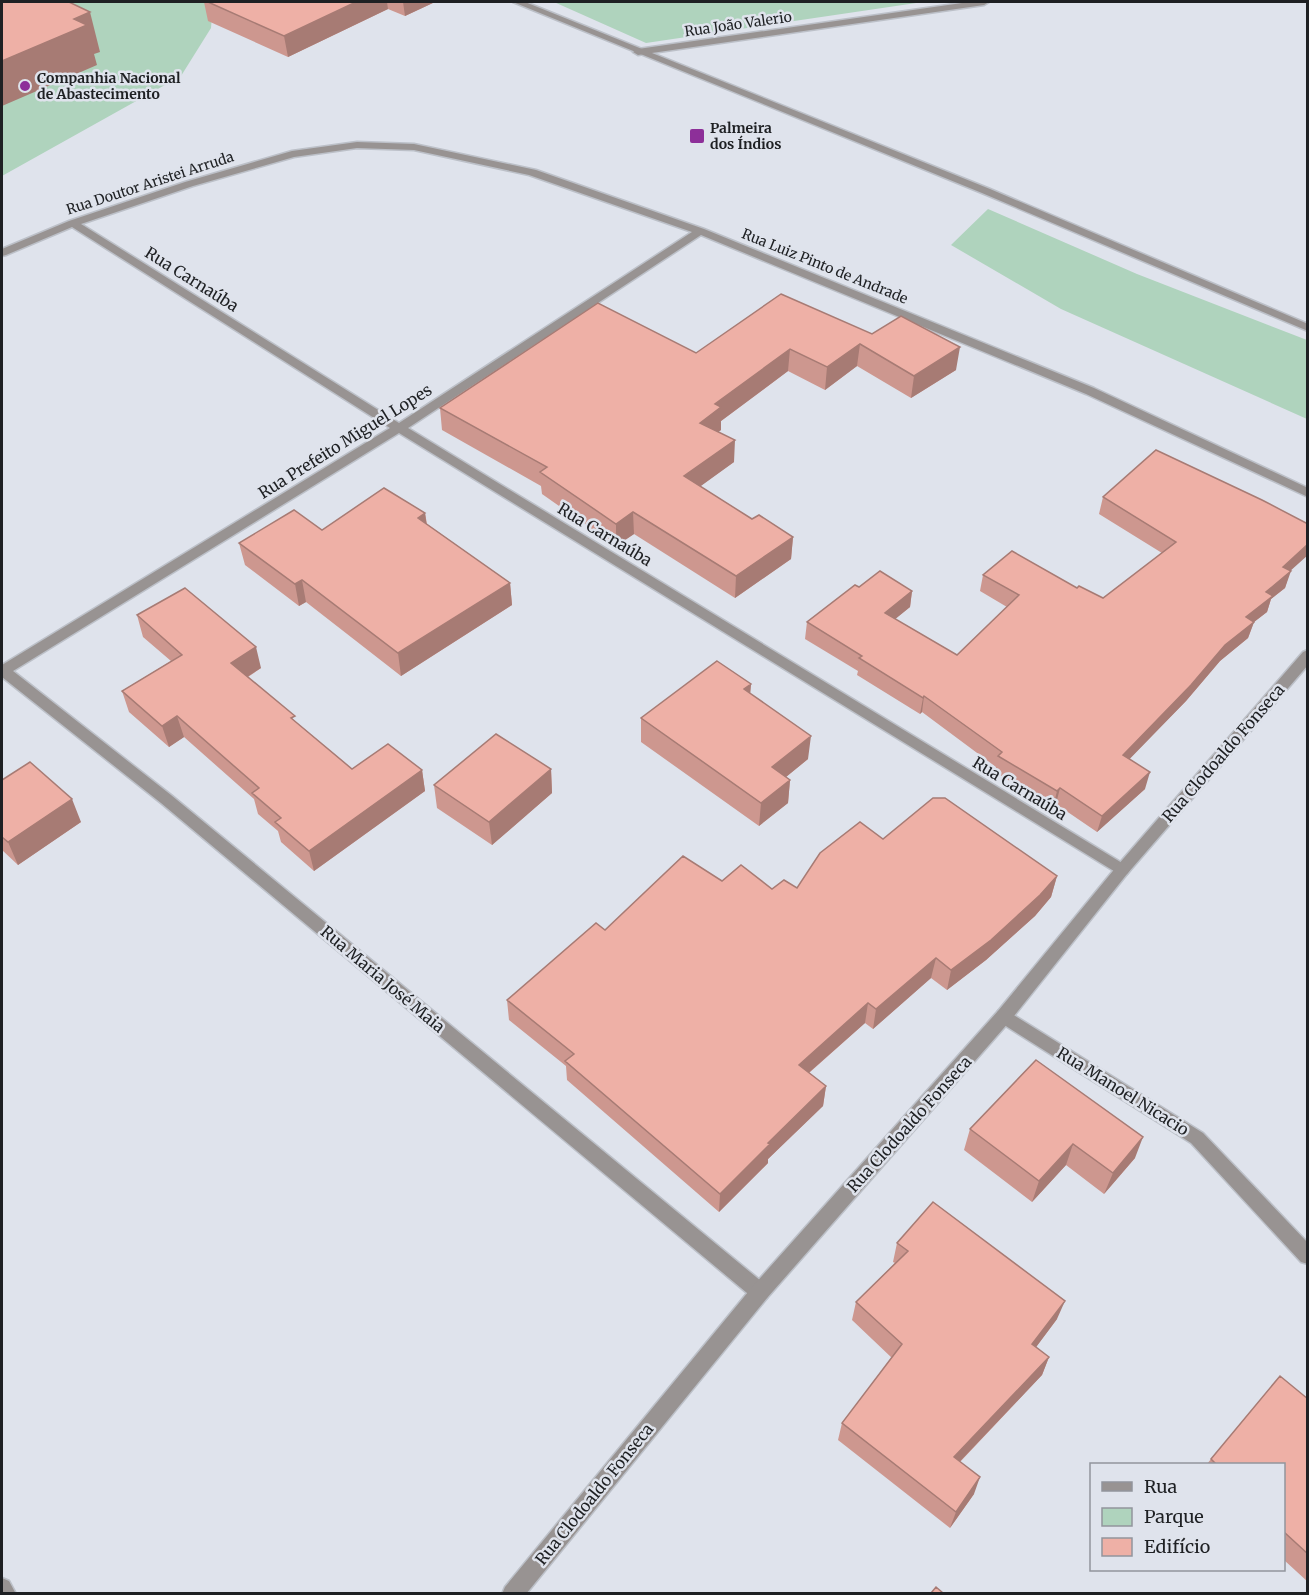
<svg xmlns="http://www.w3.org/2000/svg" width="1309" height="1595" font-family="Merriweather,serif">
<rect width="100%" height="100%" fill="#dfe3ec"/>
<path fill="#afd3bd" d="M 6,2 L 213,2 L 211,28 L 181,76 L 2,176 L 2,4 Z
M 554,2 L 923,2 L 646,43 Z
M 988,209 L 1137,274 L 1307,340 L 1307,419 L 1061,309 L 951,245 Z"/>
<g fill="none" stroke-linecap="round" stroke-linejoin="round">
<defs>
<path id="minor" d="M 969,2 L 989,2 L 984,5 L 638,55 L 633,52 L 638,49 Z
M 357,142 L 414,144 L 536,170 L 704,229 L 1094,388 L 1308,488 L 1308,497 L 1086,394 L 701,235 L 408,428 L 1127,866 L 1130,870 L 1127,874 L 1122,876 L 399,433 L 13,671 L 171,795 L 767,1286 L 769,1292 L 767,1298 L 760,1301 L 753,1298 L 161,803 L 2,677 L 2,665 L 390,428 L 72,227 L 6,255 L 2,256 L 2,249 L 69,221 L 185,182 L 292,151 ZM 357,148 L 414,150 L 529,175 L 692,232 L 399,423 L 81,224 L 193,186 L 294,157 Z
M 1004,1009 L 1203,1133 L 1308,1243 L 1308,1264 L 1301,1262 L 1191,1143 L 998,1021 L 996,1016 L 998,1011 Z
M 2,1578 L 9,1581 L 16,1594 L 2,1594 Z"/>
<path id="tertiary" d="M 513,2 L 525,2 L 990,189 L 1308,324 L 1308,331 L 982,193 Z
M 1308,650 L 1308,665 L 1127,874 L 1010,1021 L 767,1298 L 526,1594 L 502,1594 L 505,1587 L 753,1286 L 998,1011 L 1117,866 L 1303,652 Z"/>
</defs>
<use href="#minor" stroke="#bcc0c8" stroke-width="3"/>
<use href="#tertiary" stroke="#bcc0c8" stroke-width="3"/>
<use href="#minor" fill="#989392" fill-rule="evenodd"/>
<use href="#tertiary" fill="#989392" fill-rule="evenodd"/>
</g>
<path fill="#cd978f" d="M 204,2 L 435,2 L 405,16 L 388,9 L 288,57 L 208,21 Z
M 872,334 L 956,370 L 911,398 L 857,366 L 825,390 L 788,371 L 721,421 L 721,430 L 718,432 L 734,462 L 700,486 L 752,519 L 793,537 L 791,559 L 735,598 L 634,534 L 616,546 L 542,494 L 541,486 L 442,430 L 440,408 L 696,353 Z
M 1103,497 L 1290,571 L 1285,588 L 1271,599 L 1267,612 L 1254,622 L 1248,638 L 1220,661 L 1186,701 L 1129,759 L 1145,789 L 1097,832 L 1056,804 L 1053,807 L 995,772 L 996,767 L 922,712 L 920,714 L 857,675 L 858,671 L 805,639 L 807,622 L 859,587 L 912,591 L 910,607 L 895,619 L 957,655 L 1007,607 L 980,591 L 983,575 L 1077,588 L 1103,598 L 1162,553 L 1099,514 Z
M 425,513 L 427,524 L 510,583 L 512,605 L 401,676 L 306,602 L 299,606 L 245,565 L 239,543 Z
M 137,615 L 261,668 L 248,677 L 296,722 L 352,769 L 422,770 L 425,791 L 314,871 L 281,842 L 278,831 L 258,814 L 254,799 L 184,737 L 169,747 L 129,712 L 122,691 L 171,661 L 143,637 Z
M 751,684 L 750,694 L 808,759 L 786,777 L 790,780 L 788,803 L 759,826 L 641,742 L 641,718 Z
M 551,769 L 552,793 L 492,845 L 437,808 L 434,785 Z
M 2,780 L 81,822 L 18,865 L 2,850 Z
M 883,839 L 1057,876 L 1051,897 L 1035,916 L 986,960 L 947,990 L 931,978 L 873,1029 L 865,1023 L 809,1073 L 826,1086 L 823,1106 L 768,1159 L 768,1163 L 719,1212 L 567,1080 L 566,1066 L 509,1020 L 507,1000 L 605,930 L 722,881 L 772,889 L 797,888 Z
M 1036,1060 L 1135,1158 L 1104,1194 L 1066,1165 L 1032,1202 L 964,1150 L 970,1129 Z
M 897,1243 L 1057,1319 L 1036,1347 L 1049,1357 L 1042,1375 L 960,1462 L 974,1494 L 950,1528 L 838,1440 L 842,1423 L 892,1358 L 852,1320 L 856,1302 L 895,1263 L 893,1262 Z
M 1308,1399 L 1308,1582 L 1284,1560 L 1284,1464 L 1207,1464 L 1211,1459 Z"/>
<path fill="#a77b74" d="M 356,2 L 387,2 L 388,9 L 288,57 L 284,36 Z
M 403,2 L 435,2 L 405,16 Z
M 90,12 L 100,52 L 94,54 L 97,65 L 2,106 L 2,61 L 74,19 Z
M 860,344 L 857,366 L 825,390 L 827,367 Z
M 960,347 L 956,370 L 911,398 L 914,376 Z
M 790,349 L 788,371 L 721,421 L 721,430 L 699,446 L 700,423 L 715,404 Z
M 735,440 L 734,462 L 683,499 L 684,476 Z
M 633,512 L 634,534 L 616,546 L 616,524 Z
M 425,513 L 428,535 L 418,518 Z
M 793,537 L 791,559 L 735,598 L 736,576 Z
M 1308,544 L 1308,555 L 1279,581 L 1291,571 L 1285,588 L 1271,599 L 1267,612 L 1254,622 L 1248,638 L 1220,661 L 1186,701 L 1118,771 L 1123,755 L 1225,645 L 1246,617 L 1266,592 L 1283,567 Z
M 302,580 L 306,602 L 299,606 L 295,584 Z
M 510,583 L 512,605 L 401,676 L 398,653 Z
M 912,591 L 910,607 L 883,629 L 885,613 Z
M 256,647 L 261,668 L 236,684 L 231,663 Z
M 751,684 L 749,707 L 744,689 Z
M 924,696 L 922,712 L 920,714 L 923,698 Z
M 177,716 L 184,737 L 169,747 L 162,726 Z
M 811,736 L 808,759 L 770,790 L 772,767 Z
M 551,769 L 552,793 L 492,845 L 489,822 Z
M 422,770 L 425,791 L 314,871 L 309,851 Z
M 1150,772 L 1145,789 L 1097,832 L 1102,816 Z
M 790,780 L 788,803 L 759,826 L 761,803 Z
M 1060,788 L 1056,804 L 1053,807 L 1057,791 Z
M 72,799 L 81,822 L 18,865 L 8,842 Z
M 1057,876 L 1051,897 L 1035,916 L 986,960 L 947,990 L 951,970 Z
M 936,958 L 931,978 L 873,1029 L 876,1009 Z
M 868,1003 L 865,1023 L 796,1084 L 799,1065 Z
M 826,1086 L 823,1106 L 768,1159 L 768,1163 L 719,1212 L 720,1194 L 768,1143 Z
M 1143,1137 L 1135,1158 L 1104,1194 L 1113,1173 Z
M 1073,1144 L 1066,1165 L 1032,1202 L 1039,1181 Z
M 1065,1301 L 1057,1319 L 1025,1362 L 1032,1344 Z
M 1049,1357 L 1042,1375 L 948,1474 L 954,1457 Z
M 980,1477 L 974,1494 L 950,1528 L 956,1512 Z"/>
<path fill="#eeb0a6" stroke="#a77b74" stroke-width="1.5" d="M 2,2 L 69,2 L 90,12 L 74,19 L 87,25 L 2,61 Z
M 208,2 L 356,2 L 284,36 Z
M 781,294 L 872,334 L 901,316 L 960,347 L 914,376 L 860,344 L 827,367 L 790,349 L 715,404 L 721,407 L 700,423 L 735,440 L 684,476 L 752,519 L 759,515 L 793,537 L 736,576 L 633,512 L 616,524 L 540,472 L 547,467 L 440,408 L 598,303 L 696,353 Z
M 1156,450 L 1262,500 L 1308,524 L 1308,544 L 1283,567 L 1291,571 L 1266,592 L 1273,596 L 1246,617 L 1254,622 L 1225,645 L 1191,685 L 1123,755 L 1150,772 L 1102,816 L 1060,788 L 1057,791 L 998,756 L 1002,752 L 924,696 L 923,698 L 859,658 L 862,656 L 807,622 L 855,585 L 859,587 L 880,571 L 912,591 L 885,613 L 957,655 L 1019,595 L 983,575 L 1012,551 L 1077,588 L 1079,586 L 1103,598 L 1176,542 L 1103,497 Z
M 384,488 L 425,513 L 418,518 L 510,583 L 398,653 L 302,580 L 295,584 L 239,543 L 294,510 L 322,530 Z
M 185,588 L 256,647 L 231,663 L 295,716 L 291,718 L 352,769 L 388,744 L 422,770 L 309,851 L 275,822 L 281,818 L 252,793 L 259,788 L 177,716 L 162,726 L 122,691 L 182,655 L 137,615 Z
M 717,661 L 751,684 L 744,689 L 811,736 L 772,767 L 790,780 L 761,803 L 641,718 Z
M 496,734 L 551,769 L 489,822 L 434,785 Z
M 30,762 L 72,799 L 8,842 L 2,837 L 2,780 Z
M 933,798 L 945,798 L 1057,876 L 1040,895 L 991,940 L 951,970 L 936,958 L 876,1009 L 868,1003 L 799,1065 L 826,1086 L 768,1143 L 770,1144 L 720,1194 L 565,1061 L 574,1054 L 507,1000 L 596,923 L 605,930 L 683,856 L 722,881 L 741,865 L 772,889 L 784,880 L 797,888 L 820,853 L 860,822 L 883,839 Z
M 1036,1060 L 1143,1137 L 1113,1173 L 1073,1144 L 1039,1181 L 970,1129 Z
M 933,1202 L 1065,1301 L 1032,1344 L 1049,1357 L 954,1457 L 980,1477 L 956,1512 L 842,1423 L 902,1344 L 856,1302 L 908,1251 L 897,1243 Z
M 1280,1376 L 1308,1399 L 1308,1554 L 1284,1532 L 1284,1464 L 1216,1464 L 1211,1459 Z
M 936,1587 L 943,1593 L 931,1593 Z"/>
<g fill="#8d2f99" stroke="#dfe3ec" stroke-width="2">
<circle cx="25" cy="86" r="6"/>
<rect x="689" y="128" width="16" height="16" rx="3"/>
</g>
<g text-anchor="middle" stroke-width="5" stroke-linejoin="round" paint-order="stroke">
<g font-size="14" fill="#1e2023" stroke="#dfe3ec">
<text transform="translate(738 24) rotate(-8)" y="5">Rua João Valerio</text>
<text transform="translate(150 183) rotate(-18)" y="5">Rua Doutor Aristei Arruda</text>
<text transform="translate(825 266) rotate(22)" y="5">Rua Luiz Pinto de Andrade</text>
</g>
<g font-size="14" font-weight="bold" fill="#1e2023" stroke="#dfe3ec" text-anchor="start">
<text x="37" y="83">Companhia Nacional<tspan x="37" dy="16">de Abastecimento</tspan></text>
<text x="710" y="133">Palmeira<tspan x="710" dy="16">dos Índios</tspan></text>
</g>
<g font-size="16" fill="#1e2023" stroke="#dfe3ec">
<text transform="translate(192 279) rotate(32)" y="6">Rua Carnaúba</text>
<text transform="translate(345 441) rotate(-32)" y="6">Rua Prefeito Miguel Lopes</text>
<text transform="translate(605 534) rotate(31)" y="6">Rua Carnaúba</text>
<text transform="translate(1223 753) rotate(-49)" y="6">Rua Clodoaldo Fonseca</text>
<text transform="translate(1020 788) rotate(31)" y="6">Rua Carnaúba</text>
<text transform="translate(383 979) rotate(40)" y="6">Rua Maria José Maia</text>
<text transform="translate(1123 1091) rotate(32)" y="6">Rua Manoel Nicacio</text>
<text transform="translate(909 1124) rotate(-48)" y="6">Rua Clodoaldo Fonseca</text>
<text transform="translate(594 1494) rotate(-51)" y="6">Rua Clodoaldo Fonseca</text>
</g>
</g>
<rect width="1309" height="1595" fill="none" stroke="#1e2023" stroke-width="6"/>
<rect x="1090" y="1463" width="195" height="108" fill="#dfe3ec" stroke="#92959c" stroke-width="1.5"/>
<rect x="1102" y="1482" width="30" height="9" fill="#989392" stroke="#92959c" stroke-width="1.5"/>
<text x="1144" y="1493" font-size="18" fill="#1e2023">Rua</text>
<rect x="1102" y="1508" width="30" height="18" fill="#afd3bd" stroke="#92959c" stroke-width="1.5"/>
<text x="1144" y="1523" font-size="18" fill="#1e2023">Parque</text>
<rect x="1102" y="1538" width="30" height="18" fill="#eeb0a6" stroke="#92959c" stroke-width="1.5"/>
<text x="1144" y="1553" font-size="18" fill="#1e2023">Edifício</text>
</svg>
